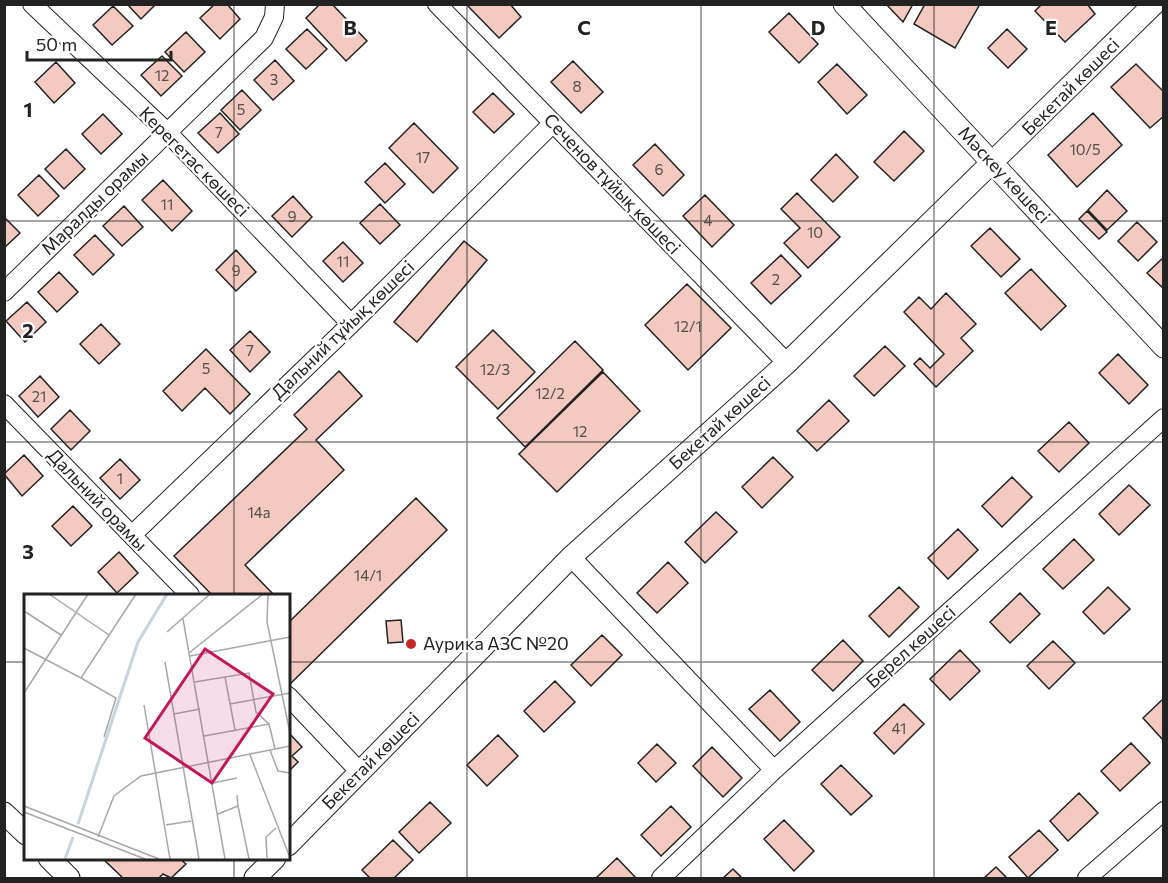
<svg xmlns="http://www.w3.org/2000/svg" width="1168" height="883" font-family="Commissioner,sans-serif">
<rect width="100%" height="100%" fill="#fff"/>
<path fill="#f3c9c0" stroke="#222" stroke-width="1.5" d="M 127,4 L 156,4 L 141,19 Z
M 215,4 L 227,4 L 240,19 L 220,39 L 200,18 Z
M 320,4 L 332,4 L 367,41 L 346,61 L 306,18 Z
M 466,4 L 510,4 L 521,17 L 499,38 Z
M 886,4 L 913,4 L 903,22 Z
M 925,4 L 955,5 L 980,4 L 955,48 L 914,24 Z
M 1042,4 L 1087,4 L 1095,14 L 1065,42 L 1035,11 Z
M 113,6 L 133,26 L 112,45 L 93,25 Z
M 789,13 L 818,44 L 799,63 L 769,32 Z
M 307,29 L 327,49 L 306,69 L 286,49 Z
M 1007,29 L 1027,49 L 1008,68 L 988,48 Z
M 186,32 L 205,52 L 184,72 L 165,52 Z
M 162,56 L 182,76 L 161,96 L 141,75 Z
M 275,60 L 294,81 L 273,100 L 254,80 Z
M 573,61 L 603,92 L 581,113 L 551,82 Z
M 56,62 L 75,83 L 54,103 L 35,82 Z
M 837,64 L 867,95 L 847,114 L 818,82 Z
M 1136,64 L 1164,92 L 1164,116 L 1150,128 L 1111,87 Z
M 242,90 L 261,110 L 240,130 L 221,110 Z
M 493,93 L 514,114 L 494,133 L 473,112 Z
M 220,113 L 239,134 L 218,153 L 198,133 Z
M 1093,113 L 1122,145 L 1077,187 L 1048,155 Z
M 103,114 L 122,134 L 101,154 L 82,134 Z
M 414,123 L 458,168 L 433,193 L 389,148 Z
M 904,131 L 924,151 L 894,181 L 874,162 Z
M 655,144 L 684,175 L 663,196 L 633,165 Z
M 66,149 L 85,169 L 64,189 L 45,169 Z
M 836,154 L 858,177 L 833,202 L 811,180 Z
M 385,163 L 405,184 L 385,203 L 365,182 Z
M 39,175 L 59,196 L 38,216 L 18,195 Z
M 163,180 L 192,211 L 172,231 L 142,200 Z
M 1107,190 L 1127,211 L 1107,230 L 1088,210 Z
M 797,193 L 840,237 L 808,268 L 784,243 L 800,228 L 781,209 Z
M 705,195 L 734,225 L 712,247 L 683,216 Z
M 293,196 L 312,217 L 292,237 L 272,216 Z
M 380,204 L 400,225 L 380,244 L 360,223 Z
M 124,206 L 143,227 L 122,246 L 103,226 Z
M 1087,211 L 1107,232 L 1099,239 L 1079,219 Z
M 4,217 L 20,233 L 4,248 Z
M 1137,222 L 1157,242 L 1138,261 L 1118,241 Z
M 990,228 L 1020,259 L 1001,277 L 971,246 Z
M 95,235 L 114,255 L 93,275 L 74,255 Z
M 464,241 L 487,260 L 417,342 L 394,322 Z
M 343,242 L 363,263 L 343,282 L 323,261 Z
M 236,250 L 256,272 L 236,291 L 216,270 Z
M 781,255 L 801,276 L 771,304 L 751,283 Z
M 1164,257 L 1164,289 L 1147,273 Z
M 1031,269 L 1066,306 L 1041,330 L 1005,293 Z
M 59,272 L 78,292 L 57,312 L 38,292 Z
M 687,284 L 731,328 L 688,370 L 645,325 Z
M 946,293 L 976,324 L 961,338 L 973,351 L 936,387 L 914,364 L 920,358 L 930,368 L 944,354 L 904,312 L 919,297 L 931,309 Z
M 27,302 L 46,322 L 25,342 L 6,321 Z
M 101,324 L 120,344 L 99,364 L 80,344 Z
M 493,330 L 535,372 L 498,409 L 456,367 Z
M 250,331 L 270,352 L 250,372 L 230,350 Z
M 575,341 L 603,370 L 525,447 L 497,418 Z
M 885,346 L 905,366 L 874,396 L 854,376 Z
M 206,349 L 250,394 L 230,414 L 205,388 L 182,411 L 163,391 Z
M 1118,354 L 1148,385 L 1129,404 L 1099,373 Z
M 339,371 L 362,396 L 316,440 L 344,470 L 245,565 L 274,595 L 212,595 L 174,556 L 307,429 L 294,415 Z
M 603,372 L 640,411 L 557,492 L 519,454 Z
M 40,376 L 59,397 L 38,417 L 19,396 Z
M 829,400 L 849,421 L 817,451 L 797,431 Z
M 70,410 L 90,431 L 71,450 L 51,429 Z
M 1069,422 L 1089,443 L 1059,472 L 1038,451 Z
M 24,455 L 43,476 L 22,496 L 4,474 Z
M 773,457 L 793,477 L 762,508 L 742,487 Z
M 120,459 L 140,480 L 120,499 L 100,478 Z
M 1012,477 L 1032,497 L 1002,527 L 982,506 Z
M 1129,485 L 1150,505 L 1119,535 L 1099,514 Z
M 416,498 L 447,530 L 289,685 L 288,623 Z
M 73,506 L 92,526 L 71,546 L 52,526 Z
M 716,512 L 737,532 L 705,563 L 685,542 Z
M 958,529 L 978,550 L 948,579 L 928,558 Z
M 1074,539 L 1094,560 L 1063,589 L 1043,569 Z
M 119,552 L 138,573 L 117,593 L 98,572 Z
M 668,562 L 688,583 L 657,613 L 637,593 Z
M 899,587 L 919,607 L 889,637 L 869,616 Z
M 1108,587 L 1130,609 L 1104,634 L 1083,612 Z
M 1020,593 L 1040,614 L 1010,643 L 990,622 Z
M 401,620 L 403,642 L 388,643 L 386,621 Z
M 602,635 L 622,655 L 591,686 L 571,665 Z
M 843,640 L 863,661 L 833,691 L 812,670 Z
M 1053,641 L 1075,663 L 1049,689 L 1027,666 Z
M 960,650 L 980,671 L 950,700 L 930,679 Z
M 555,681 L 575,702 L 544,732 L 524,711 Z
M 770,690 L 800,722 L 780,741 L 749,709 Z
M 1163,699 L 1164,700 L 1164,741 L 1143,718 Z
M 904,704 L 924,724 L 894,754 L 874,733 Z
M 288,732 L 302,747 L 292,756 L 298,762 L 288,772 Z
M 498,735 L 518,756 L 487,786 L 467,765 Z
M 1131,743 L 1150,763 L 1120,791 L 1101,771 Z
M 657,744 L 676,763 L 656,782 L 638,763 Z
M 712,747 L 742,778 L 723,797 L 693,766 Z
M 841,765 L 872,796 L 851,815 L 821,784 Z
M 1079,793 L 1098,813 L 1068,841 L 1050,821 Z
M 430,802 L 451,823 L 419,853 L 399,832 Z
M 671,806 L 691,827 L 661,856 L 641,835 Z
M 784,820 L 814,851 L 794,871 L 764,839 Z
M 1039,830 L 1058,850 L 1028,878 L 1009,857 Z
M 393,840 L 413,860 L 394,878 L 370,878 L 362,870 Z
M 102,858 L 179,858 L 186,864 L 171,878 L 163,874 L 159,878 L 123,878 Z
M 617,858 L 636,878 L 596,878 Z
M 996,867 L 1007,878 L 984,878 Z
M 733,869 L 742,878 L 723,878 Z"/>
<g fill="none" stroke-linecap="round" stroke-linejoin="round">
<defs>
<path id="minor" d="M 32,4 L 167,132 L 351,324
M 437,4 L 787,363
M 4,292 L 264,38 L 274,17 L 275,4
M 4,404 L 190,595
M 132,535 L 351,324 L 553,123
M 571,557 L 774,770
M 288,696 L 360,772
M 661,878 L 774,770 L 1164,418
M 1087,878 L 1164,811"/>
<path id="tertiary" d="M 844,4 L 1164,347
M 4,813 L 26,834
M 288,845 L 571,557 L 787,363 L 1154,4
M 49,858 L 69,878
M 255,878 L 275,858"/>
</defs>
<use href="#minor" stroke="#222" stroke-width="20"/>
<use href="#tertiary" stroke="#222" stroke-width="23"/>
<use href="#minor" stroke="#fff" stroke-width="18"/>
<use href="#tertiary" stroke="#fff" stroke-width="21"/>
</g>
<path fill="none" stroke="#222" stroke-width="1.5" stroke-opacity="0.55" d="M 234,4 L 234,595M 467,4 L 467,878M 701,4 L 701,878M 934,4 L 934,878M 4,221 L 1164,221M 4,442 L 1164,442M 4,662 L 26,662M 288,662 L 1164,662M 234,858 L 234,878"/>
<circle fill="#c62828" stroke="#fff" stroke-width="2" cx="411" cy="644" r="6"/>
<g text-anchor="middle" stroke-width="4.5" stroke-linejoin="round" paint-order="stroke">
<g font-size="15" fill="#564c4a">
<text x="162" y="81">12</text>
<text x="274" y="85">3</text>
<text x="577" y="92">8</text>
<text x="241" y="115">5</text>
<text x="219" y="138">7</text>
<text x="1085" y="155">10/5</text>
<text x="423" y="163">17</text>
<text x="659" y="175">6</text>
<text x="167" y="210">11</text>
<text x="292" y="222">9</text>
<text x="708" y="226">4</text>
<text x="815" y="238">10</text>
<text x="343" y="267">11</text>
<text x="236" y="276">9</text>
<text x="776" y="285">2</text>
<text x="688" y="332">12/1</text>
<text x="250" y="356">7</text>
<text x="206" y="374">5</text>
<text x="495" y="375">12/3</text>
<text x="550" y="399">12/2</text>
<text x="39" y="402">21</text>
<text x="580" y="437">12</text>
<text x="120" y="484">1</text>
<text x="259" y="518">14а</text>
<text x="368" y="581">14/1</text>
<text x="899" y="734">41</text>
</g>
<g font-size="18" fill="#222" stroke="#fff">
<text transform="translate(1071 87) rotate(-45)" y="6">Бекетай көшесі</text>
<text transform="translate(194 162) rotate(45)" y="6">Керегетас көшесі</text>
<text transform="translate(1004 175) rotate(47)" y="6">Мәскеу көшесі</text>
<text transform="translate(612 184) rotate(46)" y="6">Сеченов тұйық көшесі</text>
<text transform="translate(95 203) rotate(-44)" y="6">Маралды орамы</text>
<text transform="translate(343 330) rotate(-44)" y="6">Дальний тұйық көшесі</text>
<text transform="translate(720 423) rotate(-42)" y="6">Бекетай көшесі</text>
<text transform="translate(97 500) rotate(46)" y="6">Дальний орамы</text>
<text transform="translate(911 647) rotate(-42)" y="6">Берел көшесі</text>
<text transform="translate(371 761) rotate(-45)" y="6">Бекетай көшесі</text>
</g>
<g font-size="18" fill="#222" stroke="#fff" text-anchor="start">
<text x="423" y="650">Аурика АЗС №20</text>
</g>
</g>
<g transform="translate(24 594)">
<rect width="266" height="266" fill="#fff"/>
<path fill="none" stroke="#c7d3dd" stroke-width="3" d="M 54,230 L 114,48 L 143,0M 41,265 L 49,243"/>
<path fill="none" stroke="#a7a7a7" stroke-width="1.5" d="M 25,0 L 85,41M 244,0 L 243,28 L 266,139M 0,17 L 37,41M 159,25 L 201,265M 143,38 L 186,0M 0,54 L 57,84 L 112,0M 165,59 L 239,0M 166,62 L 266,43M 141,68 L 175,265M 201,83 L 211,136M 57,84 L 92,104 L 80,143M 171,88 L 225,79 L 232,118 L 245,130 L 251,155M 0,99 L 64,0M 206,110 L 266,99M 120,111 L 146,265M 150,120 L 176,115M 180,142 L 245,130M 246,156 L 254,177 L 266,179M 226,161 L 265,261M 189,189 L 213,184M 0,212 L 135,265M 214,212 L 225,265M 0,218 L 121,265M 194,220 L 214,212 L 213,201M 142,231 L 167,227M 74,243 L 90,202 L 117,182 L 266,152M 243,264 L 242,243 L 252,234"/>
<path fill="#c2185b" fill-opacity="0.15" stroke="#c2185b" stroke-width="3" d="M 181,55 L 249,100 L 188,189 L 121,144 Z"/>
<rect width="266" height="266" fill="none" stroke="#222" stroke-width="3"/>
</g>
<g font-size="20" text-anchor="middle" font-weight="bold" fill="#222" stroke="#fff" stroke-width="4.5" stroke-linejoin="round" paint-order="stroke">
<text x="350" y="35">B</text>
<text x="584" y="35">C</text>
<text x="818" y="35">D</text>
<text x="1051" y="35">E</text>
<text x="28" y="117">1</text>
<text x="28" y="338">2</text>
<text x="28" y="559">3</text>
</g>
<rect width="1168" height="883" fill="none" stroke="#222222" stroke-width="12"/>
<path d="M27 51v9h144v-9" fill="none" stroke="#222222" stroke-width="3"/>
<text x="36" y="51" font-size="18" fill="#222222" stroke="#ffffff" stroke-width="4.5" paint-order="stroke">50 m</text>
</svg>
